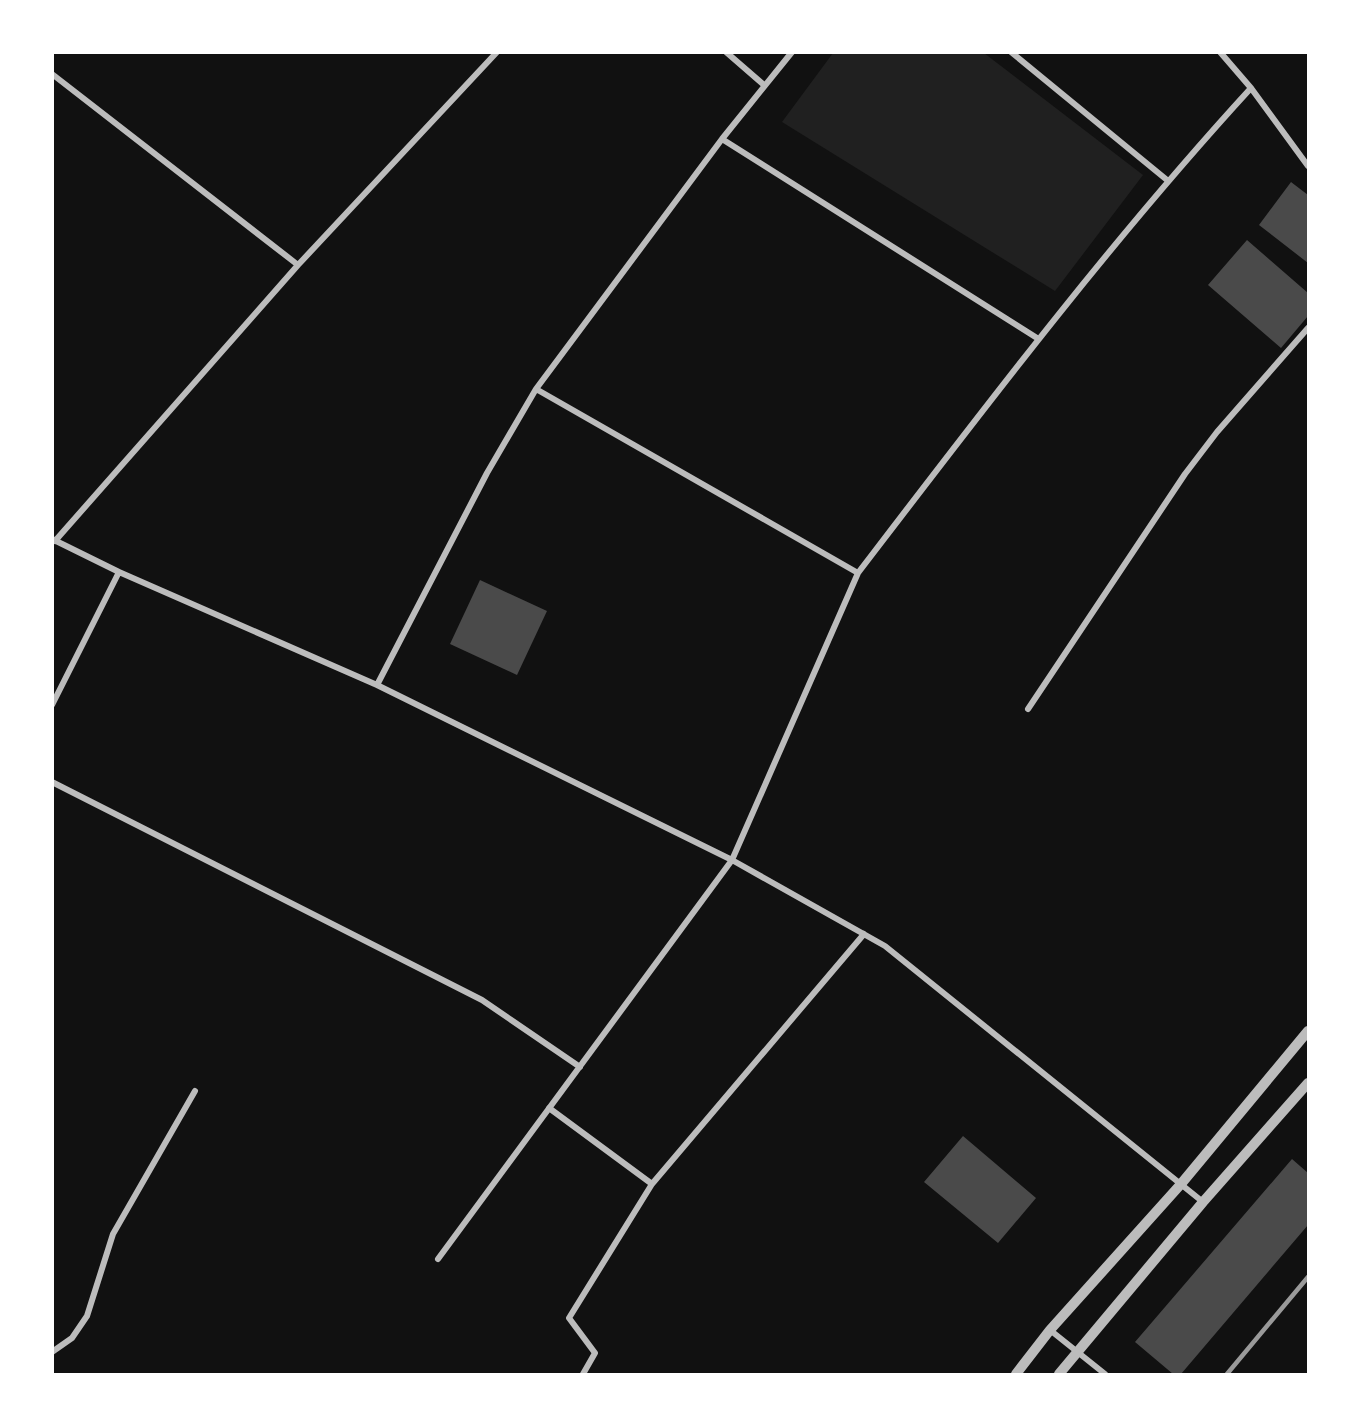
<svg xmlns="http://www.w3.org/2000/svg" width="1361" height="1427" font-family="'Golos Text',sans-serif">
<rect width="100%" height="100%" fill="#111"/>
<path fill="#202020" d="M 833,53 L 984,53 L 1143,175 L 1055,291 L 782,122 Z"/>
<path fill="#4a4a4a" d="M 1291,182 L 1308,195 L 1308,263 L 1259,225 Z
M 1247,240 L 1308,293 L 1308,316 L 1281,348 L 1208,285 Z
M 480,580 L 547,611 L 517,675 L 450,644 Z
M 963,1136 L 1036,1198 L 998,1243 L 924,1182 Z
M 1292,1159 L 1308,1173 L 1308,1225 L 1181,1374 L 1173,1374 L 1135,1342 Z"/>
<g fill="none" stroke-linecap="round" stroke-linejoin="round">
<path stroke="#bcbcbc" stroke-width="6" d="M 726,52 L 764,85
M 1011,52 L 1167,180
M 1220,52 L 1251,88 L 1308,166
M 52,74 L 298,265
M 722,139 L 1037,338
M 536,389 L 858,573 C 985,407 1110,242 1251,88
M 52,539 L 119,572 L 377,685 L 732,860 L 885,946 L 1203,1202
M 55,541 L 298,265 L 497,52
M 377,685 L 487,473 L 536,389 L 722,139 L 792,52
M 52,705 L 119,572
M 1028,709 L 1185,474 L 1217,432 L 1308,328
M 52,782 L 482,1000 L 580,1067
M 549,1108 L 652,1184
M 438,1259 L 732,860 L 858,573
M 1050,1330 L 1105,1374
M 52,1352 L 72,1338 L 87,1316 L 113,1234 L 195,1091
M 583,1374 L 595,1353 L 569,1318 L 652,1184 L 864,934"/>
<path stroke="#bcbcbc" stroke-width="10" d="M 1016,1374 L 1050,1330 L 1181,1184 L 1308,1031
M 1059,1374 L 1203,1202 L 1308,1083"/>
<path stroke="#9a9a9a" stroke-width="4.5" d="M 1227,1374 L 1308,1277"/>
</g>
<rect width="1361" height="1427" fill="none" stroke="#ffffff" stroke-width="108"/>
</svg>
